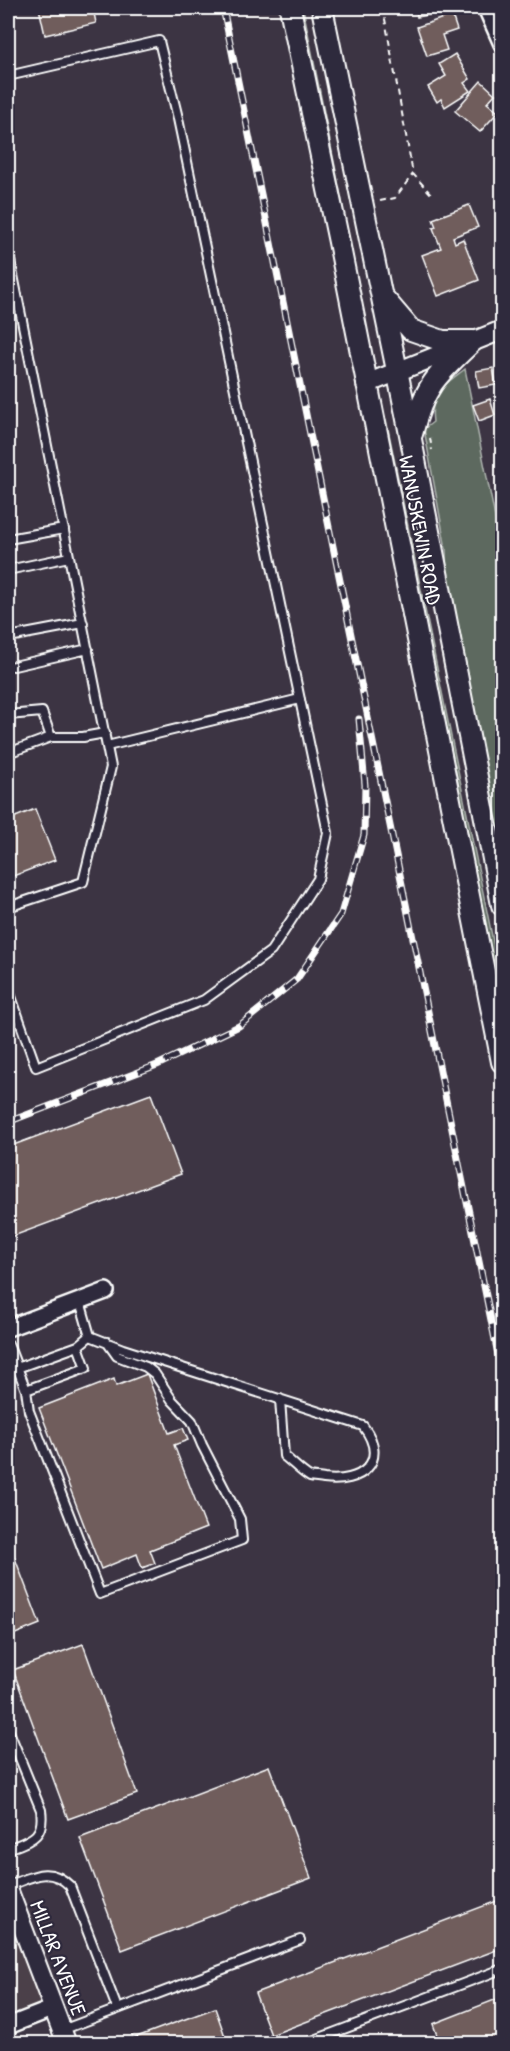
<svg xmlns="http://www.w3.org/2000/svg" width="510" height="2051" font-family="'Patrick Hand',sans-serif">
<rect width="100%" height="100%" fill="#3c3443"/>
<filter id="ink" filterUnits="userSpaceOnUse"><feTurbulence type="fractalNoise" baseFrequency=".0167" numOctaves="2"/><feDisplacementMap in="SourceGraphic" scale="12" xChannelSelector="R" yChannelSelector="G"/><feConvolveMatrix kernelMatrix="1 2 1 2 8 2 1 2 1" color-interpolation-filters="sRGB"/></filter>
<g filter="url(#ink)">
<path fill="#4b404a" d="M 8,1888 L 54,2008 L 8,2026 Z"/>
<path fill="#5d695f" stroke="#aeb4af" stroke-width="1.5" d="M 297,8 L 303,8 L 343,206 L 329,162 Z
M 465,369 L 502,552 L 502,858 L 447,583 L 446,549 L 424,429 L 433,422 C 429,392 443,386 465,369 Z
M 386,419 L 502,985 L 502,1017 L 385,430 Z"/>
<path fill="#6f5d5c" stroke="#fff" stroke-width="1.5" d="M 39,8 L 93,8 L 96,23 L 45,35 Z
M 416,8 L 452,8 L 453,10 L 417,17 Z
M 452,15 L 457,30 L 442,35 L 447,50 L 427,56 L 417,27 Z
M 455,54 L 470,79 L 464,83 L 470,91 L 445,107 L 441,99 L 437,102 L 428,87 L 446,76 L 439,64 Z
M 481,81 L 495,94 L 487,103 L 498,112 L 480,132 L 455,111 Z
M 469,205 L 478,227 L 453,237 L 455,243 L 463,239 L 479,280 L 438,296 L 422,255 L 441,248 L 433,228 L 436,227 L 433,219 Z
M 493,368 L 496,385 L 479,388 L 476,371 Z
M 490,399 L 495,415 L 479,421 L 473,405 Z
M 35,809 L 55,860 L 8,878 L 8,820 Z
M 151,1094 L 181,1174 L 8,1238 L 8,1147 Z
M 147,1374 L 169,1433 L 183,1428 L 188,1440 L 174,1445 L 206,1528 L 150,1550 L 155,1563 L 142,1568 L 137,1554 L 101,1569 L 39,1408 L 114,1379 L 116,1386 Z
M 13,1553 L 40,1624 L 8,1637 L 8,1555 Z
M 83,1644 L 137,1794 L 68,1819 L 13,1670 Z
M 269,1766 L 311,1878 L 122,1950 L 80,1838 Z
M 502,1899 L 502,1948 L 271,2035 L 255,1993 Z
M 502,1997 L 502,2044 L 440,2044 L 433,2024 Z
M 215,2008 L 226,2039 L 213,2044 L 136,2044 L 134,2038 Z"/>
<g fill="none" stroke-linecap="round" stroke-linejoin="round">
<defs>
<path id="service" d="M 8,76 L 159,41 L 177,114 L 328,833 L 318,879 L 271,951 L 204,1000 L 36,1067 L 8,988
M 8,250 L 111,767 L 83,882 L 8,907
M 8,539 L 64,529
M 8,570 L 69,557
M 8,633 L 9,637 L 83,623
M 14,666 L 88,649
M 8,715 L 42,712 L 51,737 L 8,753
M 51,737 L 83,737 L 105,733
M 107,746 L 300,699
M 90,1336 L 123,1349 L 363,1426 C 390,1462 361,1484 324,1479 C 319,1478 313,1478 310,1477 C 301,1472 292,1462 284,1456 L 280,1399
M 8,1344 L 26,1390 L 86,1368 L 78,1346 L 17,1368
M 78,1346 L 90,1336 L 80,1301
M 26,1390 L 29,1411 L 100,1594 L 242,1540 L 240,1519 L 202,1445 L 192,1421 L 172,1400 L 155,1374 L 146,1367 L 117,1356 L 107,1342
M 8,1729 L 41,1810 C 45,1838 30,1840 8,1849
M 8,1886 C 32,1877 49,1865 70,1886 L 117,2008
M 62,2030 L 300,1940
M 304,2044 L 502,1969"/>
<path id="minor" d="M 486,8 L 502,44
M 8,1328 L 106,1291
M 8,2026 L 54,2008"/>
<path id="tertiary" d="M 366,384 L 502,330
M 8,1889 L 67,2044"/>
<path id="secondary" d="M 290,8 L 339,242 L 502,1062
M 322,8 L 406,414 L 502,905
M 382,296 L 411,330 L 443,341 L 473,341
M 412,434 C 424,385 438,374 473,341"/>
</defs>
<use href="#service" stroke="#fff" stroke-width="12"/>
<use href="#minor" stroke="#fff" stroke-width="20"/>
<use href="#tertiary" stroke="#fff" stroke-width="22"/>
<use href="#secondary" stroke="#fff" stroke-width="24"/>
<path stroke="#fff" stroke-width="2" stroke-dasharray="6 4.5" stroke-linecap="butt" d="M 383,8 L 413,174 L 432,195
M 380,201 L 395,198 L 413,174
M 430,438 L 432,450"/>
<use href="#service" stroke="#2f2a3d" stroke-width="8"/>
<use href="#minor" stroke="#2f2a3d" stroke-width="15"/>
<use href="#tertiary" stroke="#2f2a3d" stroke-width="18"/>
<use href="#secondary" stroke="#2f2a3d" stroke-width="20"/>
<defs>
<path id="rail" d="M 223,8 L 502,1374
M 8,1122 L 157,1065 L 239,1026 L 297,979 L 341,914 L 364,835 L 365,785 L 359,719"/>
</defs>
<use href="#rail" stroke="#fff" stroke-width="7"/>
<use href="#rail" stroke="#2f2a3d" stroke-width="4.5" stroke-dasharray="14" stroke-linecap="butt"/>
</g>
</g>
<g text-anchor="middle" stroke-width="4.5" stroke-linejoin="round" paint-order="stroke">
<g font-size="21" fill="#fff" stroke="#2f2a3d">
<text transform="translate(420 530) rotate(79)" y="7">WANUSKEWIN ROAD</text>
<text transform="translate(58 1958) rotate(69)" y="7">MILLAR AVENUE</text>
</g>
</g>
<rect width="510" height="2051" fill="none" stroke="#2f2a3d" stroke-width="30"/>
<rect x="15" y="15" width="480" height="2021" fill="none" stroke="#fff" stroke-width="2" filter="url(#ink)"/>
</svg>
